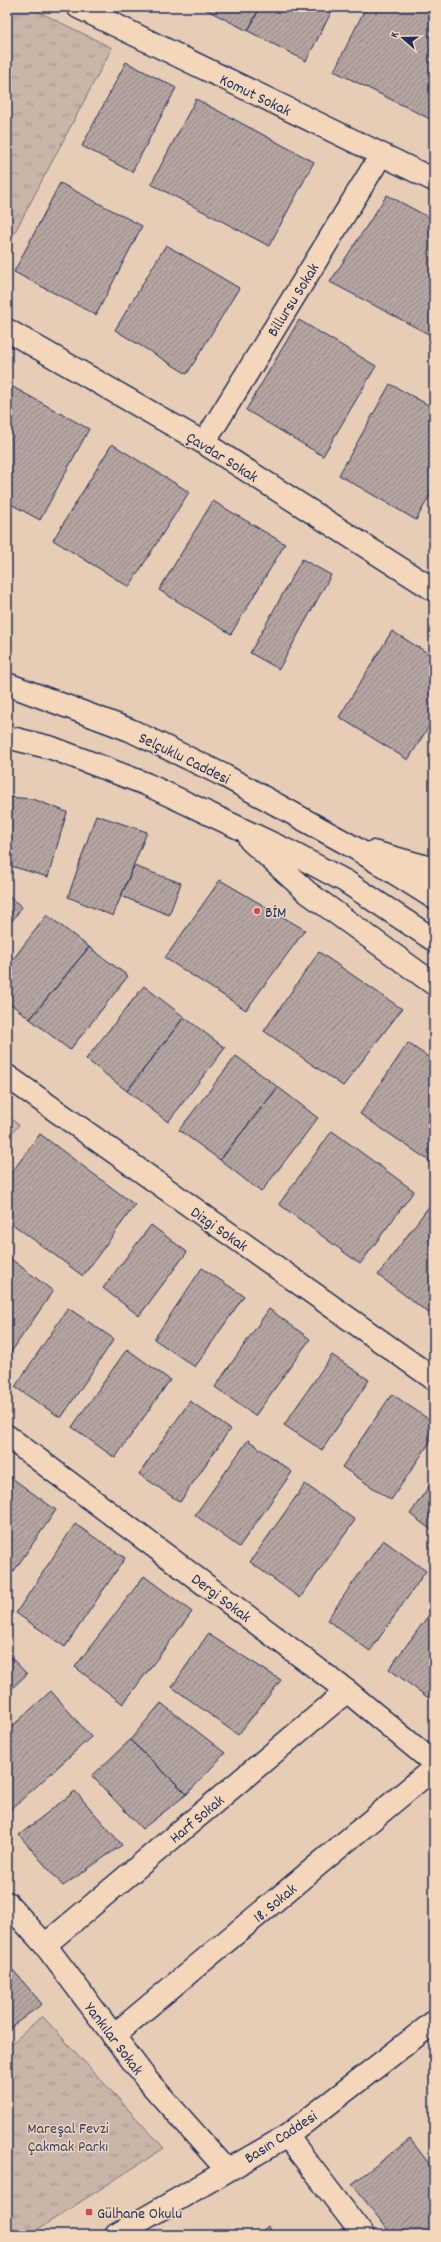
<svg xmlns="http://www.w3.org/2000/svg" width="441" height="2242" font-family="Dekko,sans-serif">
<defs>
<pattern id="grass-tufts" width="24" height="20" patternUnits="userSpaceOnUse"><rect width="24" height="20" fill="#c9b6a9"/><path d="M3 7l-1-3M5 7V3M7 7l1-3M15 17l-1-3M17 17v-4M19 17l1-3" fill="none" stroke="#a2948d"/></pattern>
<pattern id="building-hatch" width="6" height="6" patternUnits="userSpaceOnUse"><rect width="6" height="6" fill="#b5a5a0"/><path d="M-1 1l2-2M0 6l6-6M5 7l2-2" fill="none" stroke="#928786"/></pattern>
</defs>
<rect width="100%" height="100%" fill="#e7cdb5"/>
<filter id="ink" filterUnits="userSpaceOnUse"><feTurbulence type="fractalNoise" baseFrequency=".025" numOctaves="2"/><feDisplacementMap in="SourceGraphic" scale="8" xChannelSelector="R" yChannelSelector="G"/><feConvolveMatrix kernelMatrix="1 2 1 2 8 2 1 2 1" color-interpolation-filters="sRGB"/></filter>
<g filter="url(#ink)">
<path fill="url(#grass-tufts)" stroke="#727284" d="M 7,7 L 29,7 L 112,48 L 7,247 Z
M 7,1116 L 19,1125 L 7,1138 Z
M 42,2016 L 164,2148 L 29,2235 L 7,2235 L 7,2048 Z"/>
<path fill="url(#building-hatch)" stroke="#1b2f5e" d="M 201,7 L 260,7 L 248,31 Z
M 260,7 L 334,7 L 306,61 L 248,31 Z
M 366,7 L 434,7 L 434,121 L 334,71 Z
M 126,62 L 176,88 L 132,172 L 82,146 Z
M 196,99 L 314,162 L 269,246 L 151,184 Z
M 60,183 L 142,226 L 96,315 L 14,272 Z
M 387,195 L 434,220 L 434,337 L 330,282 Z
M 166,245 L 239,288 L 187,374 L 115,330 Z
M 299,320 L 376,366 L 323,456 L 246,410 Z
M 390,384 L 434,408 L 434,488 L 416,520 L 339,475 Z
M 11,386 L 89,429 L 40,520 L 7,502 L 7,394 Z
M 112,444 L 189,492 L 129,587 L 53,540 Z
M 213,501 L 285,544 L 231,634 L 159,590 Z
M 302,559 L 331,575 L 279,669 L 250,653 Z
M 392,631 L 434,657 L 434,718 L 408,760 L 339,717 Z
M 7,797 L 33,799 L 67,812 L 48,877 L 7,865 Z
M 96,815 L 147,832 L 113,916 L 68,897 Z
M 134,866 L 181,883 L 169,915 L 121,896 Z
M 220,880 L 305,930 L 246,1010 L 165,958 Z
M 7,895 L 22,907 L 7,928 Z
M 47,915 L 89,947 L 30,1019 L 7,1001 L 7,967 Z
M 89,947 L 128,976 L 70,1050 L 30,1019 Z
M 319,952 L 402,1009 L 343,1086 L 264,1031 Z
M 144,986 L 184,1017 L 127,1091 L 86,1059 Z
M 184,1017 L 225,1048 L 168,1122 L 127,1091 Z
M 408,1043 L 434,1061 L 434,1164 L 360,1114 Z
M 236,1056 L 278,1087 L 220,1160 L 179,1130 Z
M 278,1087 L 318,1118 L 261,1192 L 220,1160 Z
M 332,1131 L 414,1191 L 360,1264 L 279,1204 Z
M 40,1134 L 135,1205 L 83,1276 L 7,1220 L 7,1179 Z
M 433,1201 L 434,1202 L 434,1317 L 378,1275 Z
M 151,1225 L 187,1252 L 139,1316 L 103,1288 Z
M 7,1256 L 53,1291 L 7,1358 Z
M 202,1268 L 244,1296 L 195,1367 L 154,1339 Z
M 68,1308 L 114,1339 L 61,1418 L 15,1387 Z
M 269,1309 L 310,1339 L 255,1416 L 215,1387 Z
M 127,1349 L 170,1380 L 115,1458 L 72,1427 Z
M 332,1355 L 369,1380 L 322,1450 L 284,1425 Z
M 392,1394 L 434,1423 L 434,1436 L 391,1500 L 342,1467 Z
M 190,1401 L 230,1429 L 180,1502 L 139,1474 Z
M 248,1440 L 292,1472 L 239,1547 L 195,1515 Z
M 9,1476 L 56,1510 L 7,1581 L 7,1478 Z
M 434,1479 L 434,1532 L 410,1514 Z
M 305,1484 L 355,1520 L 300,1598 L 250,1562 Z
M 75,1524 L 125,1558 L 65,1647 L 16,1613 Z
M 383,1540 L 426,1571 L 370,1651 L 327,1620 Z
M 144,1576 L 192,1612 L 123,1704 L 75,1667 Z
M 434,1608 L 434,1702 L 389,1669 Z
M 208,1634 L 281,1680 L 238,1735 L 172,1687 Z
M 7,1653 L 27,1674 L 7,1693 Z
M 51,1691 L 91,1737 L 8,1812 L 7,1731 Z
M 161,1703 L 225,1753 L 187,1794 L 130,1740 Z
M 130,1740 L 187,1794 L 142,1829 L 92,1776 Z
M 75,1791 L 122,1845 L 63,1886 L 19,1835 Z
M 7,1963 L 42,2004 L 7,2030 Z
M 434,2117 L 434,2128 L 429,2121 Z
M 410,2139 L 434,2170 L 434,2235 L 392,2235 L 352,2184 Z
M 268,2226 L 275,2235 L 257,2235 Z"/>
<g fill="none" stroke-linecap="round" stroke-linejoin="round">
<defs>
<path id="minor" d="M 78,7 L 434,180
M 7,330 L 204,443 L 434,590
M 204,443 L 381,155
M 7,1076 L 434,1379
M 7,1436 L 347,1691 L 434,1763
M 7,1903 L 45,1945 L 147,2080 L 227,2170
M 45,1945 L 347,1691
M 113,2036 L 434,1768
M 287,2136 L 363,2235"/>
<path id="tertiary" d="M 116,2235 L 287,2136 L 434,2022"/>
<path id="secondary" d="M 7,684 L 130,730 L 225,776 L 355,848 L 434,898
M 7,737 L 52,748 L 146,784 L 290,852 L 345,881 L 434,940
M 250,840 L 307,892 L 434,984
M 373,852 L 424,866 L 434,872"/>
</defs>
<use href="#minor" stroke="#1b2f5e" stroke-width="25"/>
<use href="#tertiary" stroke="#1b2f5e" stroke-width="25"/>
<use href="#secondary" stroke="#1b2f5e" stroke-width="25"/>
<use href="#minor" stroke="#f4d7bb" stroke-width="22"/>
<use href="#tertiary" stroke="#f4d7bb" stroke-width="22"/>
<use href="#secondary" stroke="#f4d7bb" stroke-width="22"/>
</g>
</g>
<g fill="#d1495b" stroke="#f4d7bb" stroke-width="1.5">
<circle cx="257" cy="911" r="4"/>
<rect x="85" y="2208" width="8" height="8" rx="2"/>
</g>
<g text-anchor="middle" stroke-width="3" stroke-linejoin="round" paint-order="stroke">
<g font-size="16" fill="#1b2f5e" stroke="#f4d7bb">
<text transform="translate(256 94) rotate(26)" y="6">Komut Sokak</text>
<text transform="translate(292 299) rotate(-58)" y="6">Billursu Sokak</text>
<text transform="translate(223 456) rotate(32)" y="6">Çavdar Sokak</text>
<text transform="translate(185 757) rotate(26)" y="6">Selçuklu Caddesi</text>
<text transform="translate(220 1228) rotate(35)" y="6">Dizgi Sokak</text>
<text transform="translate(222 1597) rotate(37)" y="6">Dergi Sokak</text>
<text transform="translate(196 1818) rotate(-40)" y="6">Harf Sokak</text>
<text transform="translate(274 1902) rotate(-40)" y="6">18. Sokak</text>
<text transform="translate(115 2038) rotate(53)" y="6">Yankılar Sokak</text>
<text transform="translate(280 2136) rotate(-33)" y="6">Basın Caddesi</text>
</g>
<g font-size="16" fill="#1b2f5e" stroke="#f4d7bb" text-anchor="start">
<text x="265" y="917">BİM</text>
<text x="97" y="2218">Gülhane Okulu</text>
</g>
<g font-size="16" fill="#354369" stroke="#f4d7bb">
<text x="68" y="2133">Mareşal Fevzi<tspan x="68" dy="18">Çakmak Parkı</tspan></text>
</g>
</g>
<rect width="441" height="2242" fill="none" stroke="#f4d7bb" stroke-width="24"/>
<rect x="12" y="12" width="417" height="2218" fill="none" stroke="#1b2f5e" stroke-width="1.5" filter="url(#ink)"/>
<g transform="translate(403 38) rotate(290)" stroke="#f4d7bb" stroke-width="3" paint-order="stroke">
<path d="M0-3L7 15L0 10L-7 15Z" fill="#1b2f5e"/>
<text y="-6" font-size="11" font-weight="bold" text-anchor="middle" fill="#1b2f5e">K</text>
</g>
</svg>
